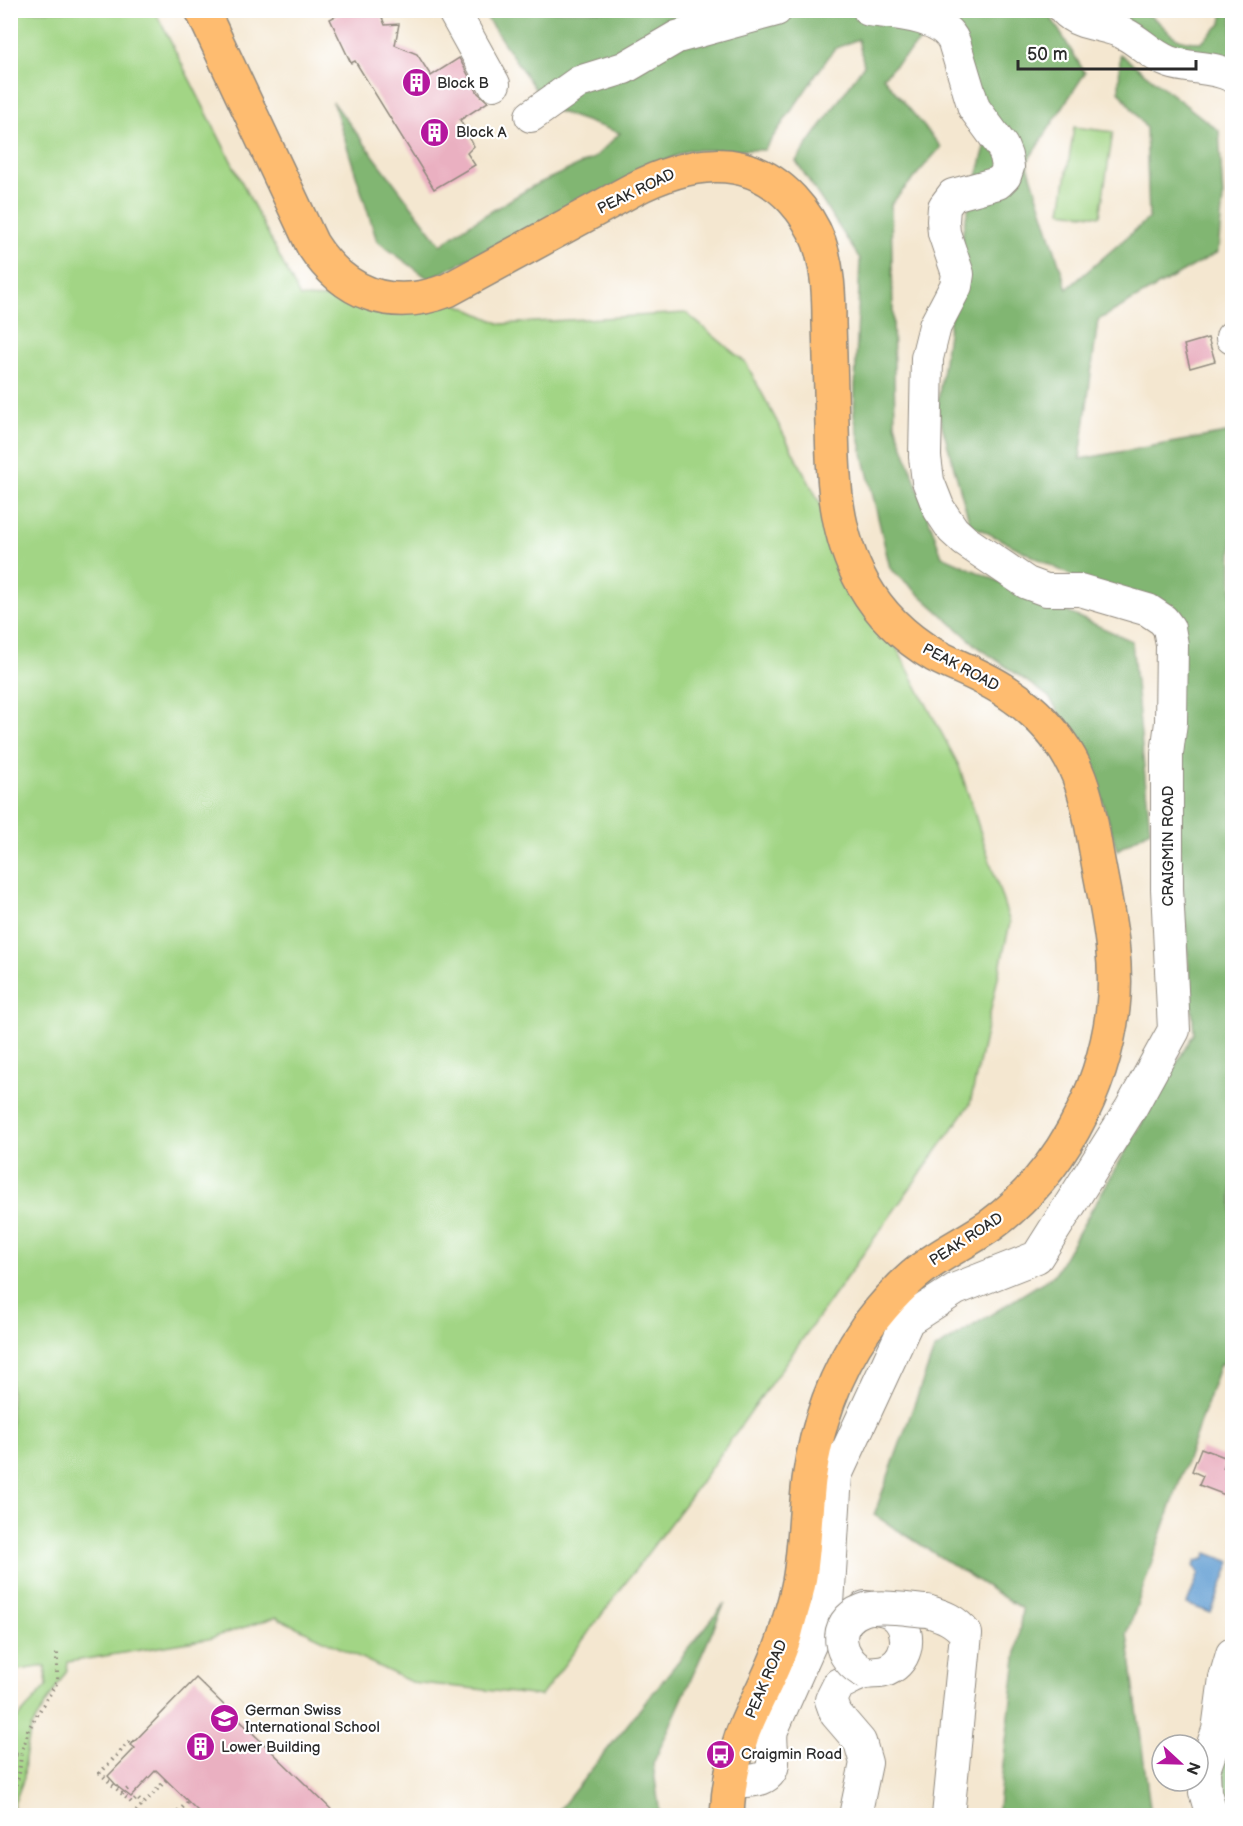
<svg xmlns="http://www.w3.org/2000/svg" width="1243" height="1826" font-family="'Balsamiq Sans',sans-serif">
<rect width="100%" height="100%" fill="#fff"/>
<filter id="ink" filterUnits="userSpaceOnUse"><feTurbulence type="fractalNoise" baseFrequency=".0167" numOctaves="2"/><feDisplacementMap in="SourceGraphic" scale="12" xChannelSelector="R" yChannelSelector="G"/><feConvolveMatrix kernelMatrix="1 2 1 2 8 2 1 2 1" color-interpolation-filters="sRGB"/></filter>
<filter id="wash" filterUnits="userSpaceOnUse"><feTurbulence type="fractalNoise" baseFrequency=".008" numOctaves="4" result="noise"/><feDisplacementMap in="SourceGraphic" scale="24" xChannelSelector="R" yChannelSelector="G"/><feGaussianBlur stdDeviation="1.35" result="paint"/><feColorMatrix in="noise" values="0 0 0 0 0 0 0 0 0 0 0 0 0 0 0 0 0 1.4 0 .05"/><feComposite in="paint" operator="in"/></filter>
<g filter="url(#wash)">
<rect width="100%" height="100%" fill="#f4e7d0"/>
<path fill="#a2d585" stroke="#668058" stroke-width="1.5" d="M 11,11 L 155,11 L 300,297 L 453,302 L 501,324 L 686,313 L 746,363 L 959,766 L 1010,923 L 970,1104 L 695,1490 L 541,1696 L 411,1682 L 276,1617 L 208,1639 L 68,1662 L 67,1670 L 31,1728 L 25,1758 L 24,1778 L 14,1804 L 12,1815 L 11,1816 L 11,1725 L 47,1686 L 45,1666 L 13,1671 L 11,1680 Z
M 1074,127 L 1113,132 L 1100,216 L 1061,211 Z"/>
<path fill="#81b672" stroke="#56704e" stroke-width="1.5" d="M 482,11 L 1047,11 L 1085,73 L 1027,162 L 1067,289 L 1149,218 L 1146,128 L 1119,91 L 1120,54 L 1219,131 L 1223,198 L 1218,252 L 1098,320 L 1080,459 L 1232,432 L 1232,1361 L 1220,1364 L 1127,1634 L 1151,1815 L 997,1815 L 1022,1609 L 874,1515 L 934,1350 L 1054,1275 L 1194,1033 L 1162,622 L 970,524 L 937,408 L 964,225 L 988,136 L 935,27 L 883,77 L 941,147 L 891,204 L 895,424 L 942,556 L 1132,641 L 1150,830 L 1117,850 L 1091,763 L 1049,697 L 978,647 L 890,568 L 854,416 L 860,259 L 796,161 L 864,65 L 858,39 L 834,49 L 764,150 L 688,150 L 429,279 L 377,241 L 333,102 L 441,245 L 465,227 L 533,186 L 594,158 L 620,133 L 548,108 Z
M 1122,11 C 1130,11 1139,10 1146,14 C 1170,25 1166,43 1201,42 L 1221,24 L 1223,11 L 1232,11 L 1232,68 L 1170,57 L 1121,19 Z
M 725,1603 L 653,1764 L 660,1815 L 555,1815 Z
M 1232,1689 L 1232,1815 L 1221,1816 L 1214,1791 Z"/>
<path fill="#639fd3" stroke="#47657f" stroke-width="1.5" d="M 1207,1553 L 1231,1562 L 1211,1613 L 1187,1604 L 1199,1573 L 1194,1566 L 1196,1561 L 1204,1559 Z"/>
<g id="blocks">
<path fill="#eab0c1" d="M 347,10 L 379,10 L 385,25 L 399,24 L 395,45 L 417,54 L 431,76 L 459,58 L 478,93 L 488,102 L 460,120 L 474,146 L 467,153 L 475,165 L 434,189 L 355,61 L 351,63 L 330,19 Z
M 1208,338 L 1215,361 L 1190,368 L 1184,345 Z
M 1201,1448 L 1227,1458 L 1223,1468 L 1233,1472 L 1233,1498 L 1199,1485 L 1203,1476 L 1192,1471 Z
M 196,1678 L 337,1815 L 202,1815 L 156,1770 L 131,1797 L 118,1787 L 108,1776 L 135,1748 L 131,1745 Z"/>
</g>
</g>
<g filter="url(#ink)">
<use href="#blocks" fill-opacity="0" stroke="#90897e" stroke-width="1.5"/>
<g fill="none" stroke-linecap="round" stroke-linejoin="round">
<defs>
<path id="minor" d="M 453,10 L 494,84
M 1065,10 C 1081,27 1106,23 1125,34 C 1141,42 1152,56 1169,62 C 1189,69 1213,66 1232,76
M 531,116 L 579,82 L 624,68 L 677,37 L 776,10
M 1232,337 L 1232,338
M 927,1611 C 944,1616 955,1620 966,1634 L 948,1816
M 730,1781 C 748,1781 775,1784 773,1758 C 772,1747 770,1740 772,1730 L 828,1604 L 836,1475 L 908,1320 L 956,1289 L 1037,1257 L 1131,1108 L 1174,1030 L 1167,889 L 1167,754 L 1171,722 L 1172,645 L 1169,628 L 1163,620 L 1148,610 L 1080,590 L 1046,590 L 1027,583 L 965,541 L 953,530 L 939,509 L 928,481 L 925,457 L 927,358 L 935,326 L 956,286 L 958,274 L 944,233 L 943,221 L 944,207 L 953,195 L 998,183 L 1005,176 L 1008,167 L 1006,156 L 1002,146 L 974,108 L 954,42 C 943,15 893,13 869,10
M 855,1816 L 866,1763 L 860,1742 L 836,1714 L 831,1700 L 839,1684 C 847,1681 856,1675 865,1673 C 874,1671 882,1674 891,1668 C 911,1656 911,1626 892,1613 C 884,1608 874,1608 865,1607
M 1212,1816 L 1205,1792 L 1204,1770 L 1218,1730 L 1225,1678 L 1232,1654"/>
<path id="major" d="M 202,10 L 312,244 C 344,294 391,312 448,290 L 632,190 C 686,162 746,150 792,199 C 804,212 813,226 819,242 C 828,268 829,295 829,323 C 830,357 831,391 832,425 C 833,481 835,534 863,584 C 880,614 905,638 934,655 C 959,668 984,676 1007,692 C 1033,709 1055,731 1070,758 C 1087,788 1091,823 1097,856 C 1106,906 1119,957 1113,1008 C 1103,1092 1059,1175 991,1225 C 971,1239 950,1249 930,1263 C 905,1280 884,1304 866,1328 C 835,1372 816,1427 809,1480 C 805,1514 805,1549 799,1582 C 796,1599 790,1615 786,1632 C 776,1668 755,1700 742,1735 C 733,1761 728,1788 727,1816"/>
</defs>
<use href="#minor" stroke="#90897e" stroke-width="34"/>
<use href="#major" stroke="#90897e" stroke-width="36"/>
<path stroke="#90897e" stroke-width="4" stroke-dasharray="1.5 4.5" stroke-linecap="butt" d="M 134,1742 L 131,1740 L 100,1773 L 132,1803 L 137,1798 L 143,1804
M 10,1754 L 21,1755 L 28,1730 L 57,1682 L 57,1652
M 122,1794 L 130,1787
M 10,1802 L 19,1775 L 21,1755
M 178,1812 L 188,1802
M 132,1816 L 166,1780
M 175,1816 L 178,1812 L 182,1816"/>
<use href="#minor" stroke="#fff" stroke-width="32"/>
<use href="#major" stroke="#febc70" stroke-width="33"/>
<defs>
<path id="minor-bridge" d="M 866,1673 C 837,1660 830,1622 863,1610 C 879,1604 910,1610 927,1611"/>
</defs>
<use href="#minor-bridge" stroke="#90897e" stroke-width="34" stroke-linecap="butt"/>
<use href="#minor-bridge" stroke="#fff" stroke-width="32"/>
</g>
</g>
<defs>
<symbol id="building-disc" viewBox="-11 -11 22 22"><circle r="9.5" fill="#b5179e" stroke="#fff"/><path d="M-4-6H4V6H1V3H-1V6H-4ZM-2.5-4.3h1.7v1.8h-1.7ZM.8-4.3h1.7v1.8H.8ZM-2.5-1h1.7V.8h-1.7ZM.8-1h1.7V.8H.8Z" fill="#fff"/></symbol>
<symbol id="school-disc" viewBox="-11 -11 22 22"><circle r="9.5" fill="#b5179e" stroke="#fff"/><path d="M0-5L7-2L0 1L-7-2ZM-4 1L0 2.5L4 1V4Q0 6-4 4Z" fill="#fff"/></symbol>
<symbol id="bus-disc" viewBox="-11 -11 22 22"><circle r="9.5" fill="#b5179e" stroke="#fff"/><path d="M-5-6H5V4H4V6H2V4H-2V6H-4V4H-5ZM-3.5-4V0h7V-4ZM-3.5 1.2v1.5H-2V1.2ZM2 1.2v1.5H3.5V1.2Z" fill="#fff"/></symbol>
</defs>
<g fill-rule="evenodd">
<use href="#building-disc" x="400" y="66" width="33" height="33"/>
<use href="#building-disc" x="418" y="116" width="33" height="33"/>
<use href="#school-disc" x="208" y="1702" width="33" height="33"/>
<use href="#building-disc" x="184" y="1730" width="33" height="33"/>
<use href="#bus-disc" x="704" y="1738" width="33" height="33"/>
</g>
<g text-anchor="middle" stroke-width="4.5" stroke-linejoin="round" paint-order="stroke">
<g font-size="15" fill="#2b2b2b" stroke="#fff" text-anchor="start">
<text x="437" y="88">Block B</text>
<text x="456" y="137">Block A</text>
<text x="245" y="1715">German Swiss<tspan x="245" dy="17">International School</tspan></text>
<text x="221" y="1752">Lower Building</text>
<text x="741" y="1759">Craigmin Road</text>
</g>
<g font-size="15" fill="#2b2b2b" stroke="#fff">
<text transform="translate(636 191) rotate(-26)" y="5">PEAK ROAD</text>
<text transform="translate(961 667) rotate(28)" y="5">PEAK ROAD</text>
<text transform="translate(1168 846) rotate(-90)" y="5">CRAIGMIN ROAD</text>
<text transform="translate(966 1239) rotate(-33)" y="5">PEAK ROAD</text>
<text transform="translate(766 1679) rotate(-67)" y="5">PEAK ROAD</text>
</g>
</g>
<rect width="1243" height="1826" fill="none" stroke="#fff" stroke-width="36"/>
<g transform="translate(1180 1763) rotate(112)"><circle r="28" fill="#ffffff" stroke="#aaaaaa" stroke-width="1.5"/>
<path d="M0-4.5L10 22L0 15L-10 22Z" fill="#b5179e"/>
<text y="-9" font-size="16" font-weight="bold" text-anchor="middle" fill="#2b2b2b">N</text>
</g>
<path d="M1018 60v9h178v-9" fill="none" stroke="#2b2b2b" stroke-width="3"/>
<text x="1027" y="60" font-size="18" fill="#2b2b2b" stroke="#ffffff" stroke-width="4.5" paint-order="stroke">50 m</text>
</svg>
